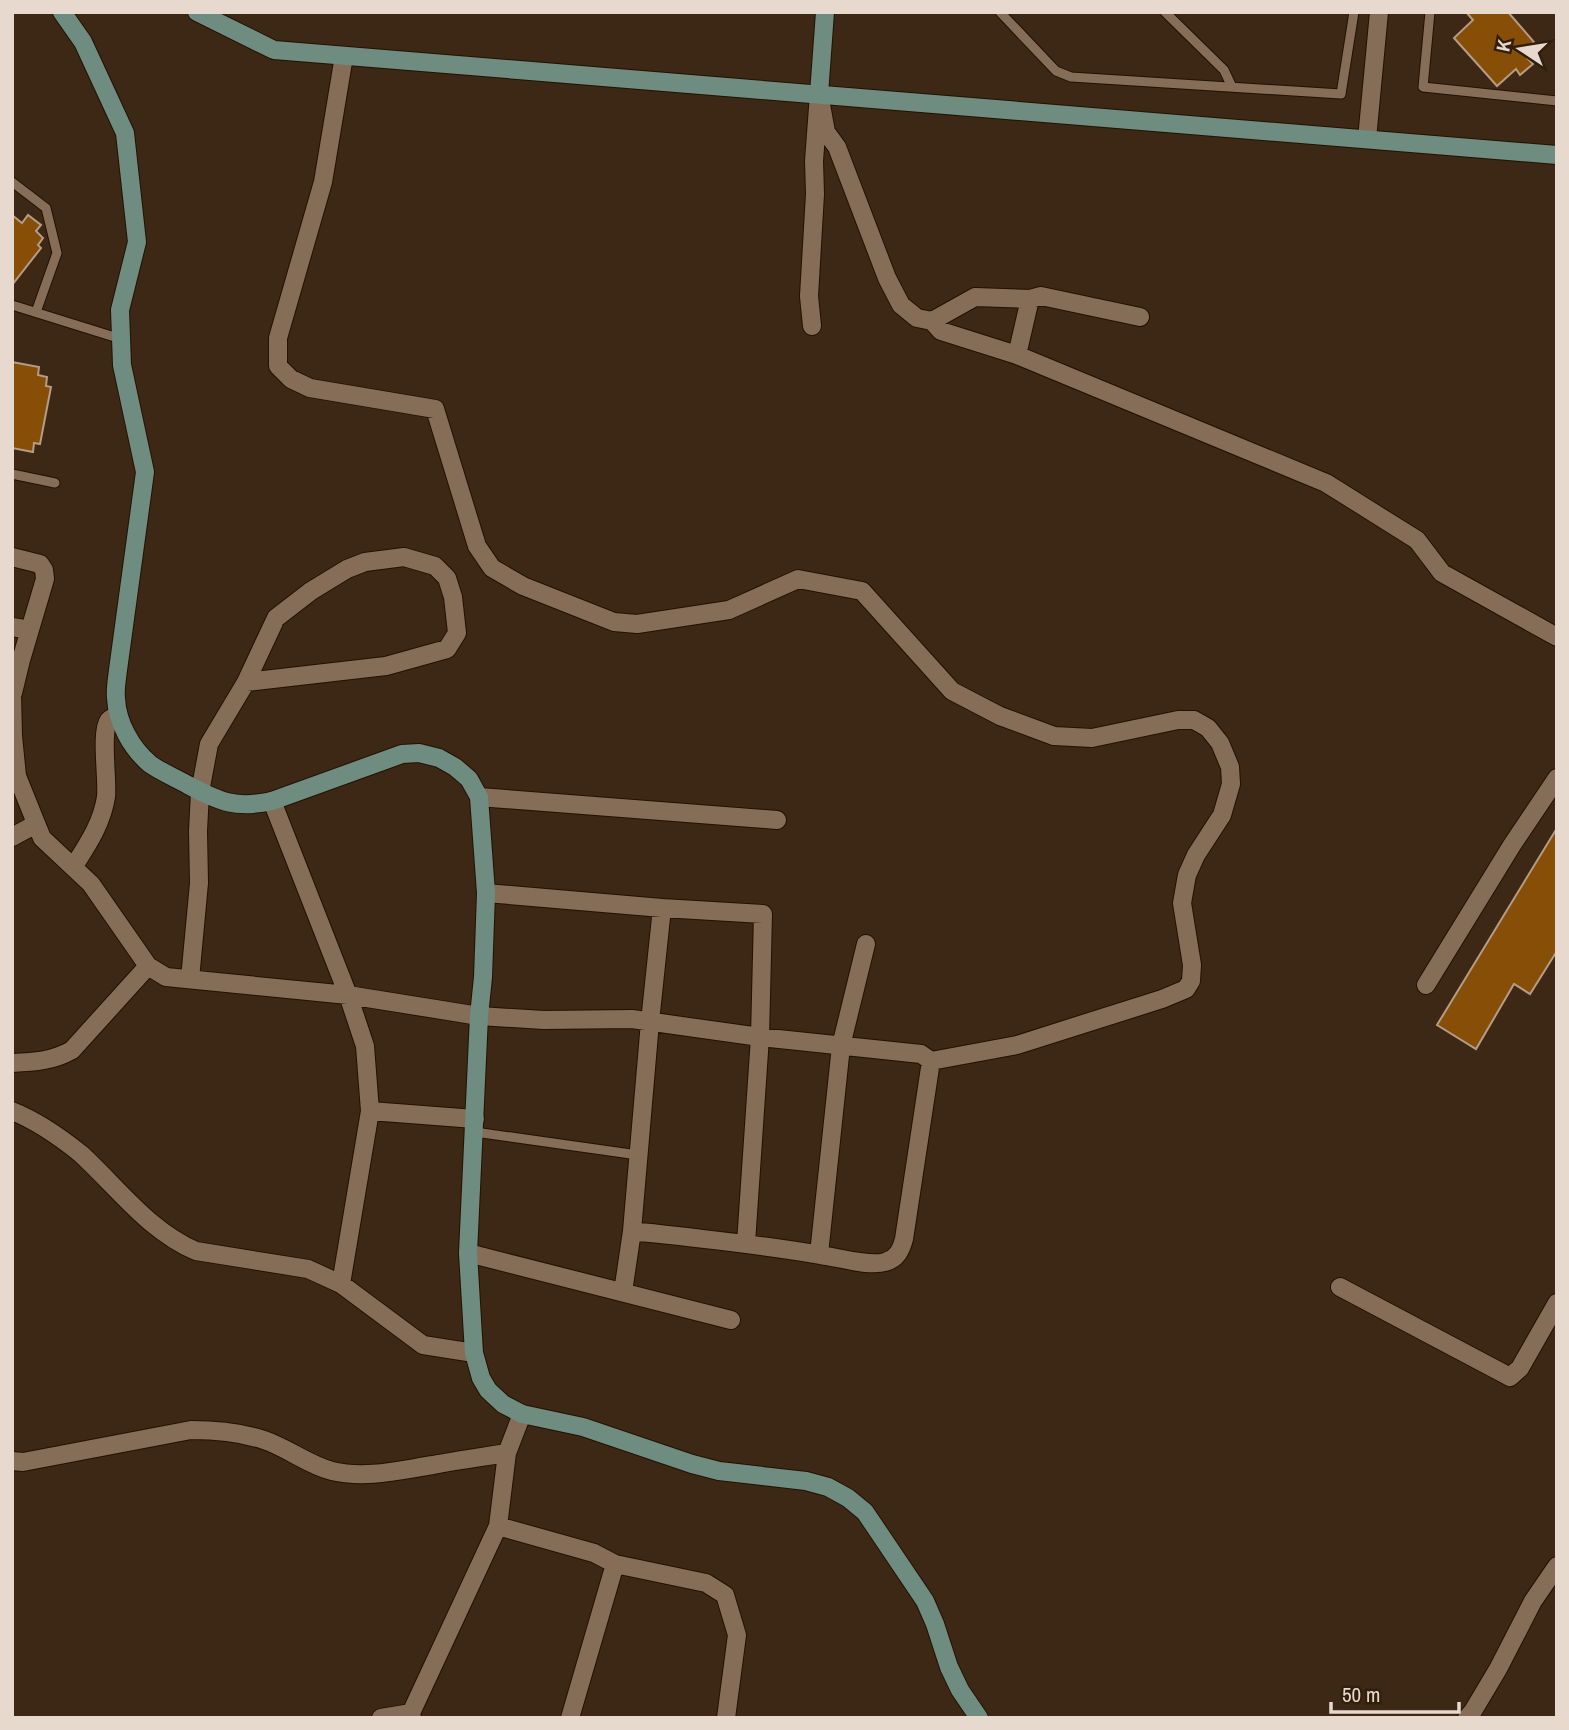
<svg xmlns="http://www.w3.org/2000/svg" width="1569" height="1730" font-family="'Archivo Narrow',sans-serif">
<rect width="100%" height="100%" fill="#3d2815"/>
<path fill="#874e07" stroke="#b59c86" stroke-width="2" d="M 1466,12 L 1508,12 L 1534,42 L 1529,46 L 1534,52 L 1527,58 L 1533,64 L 1520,75 L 1516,69 L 1497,86 L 1454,38 L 1473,20 Z
M 12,215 L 22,223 L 28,215 L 41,225 L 36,231 L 43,238 L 38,245 L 41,248 L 12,285 Z
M 12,362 L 39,367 L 38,375 L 47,377 L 46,386 L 51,387 L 40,444 L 34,443 L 33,452 L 12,448 Z
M 1557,828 L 1557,951 L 1530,994 L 1514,984 L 1476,1049 L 1437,1025 Z"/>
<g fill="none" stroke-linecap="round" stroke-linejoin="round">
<defs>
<path id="lane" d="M 1000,12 L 1056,71 L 1071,77 L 1341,94 L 1354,12
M 1165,12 L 1224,70 L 1232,87
M 1430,12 L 1423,87 L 1557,101
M 12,182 L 46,208 L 57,253 L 36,312
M 12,305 L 121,339
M 12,474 L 55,483
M 475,1132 L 638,1155"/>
<path id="street" d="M 1367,139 L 1379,12
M 932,321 L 975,297 L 1030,299 L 1041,296 L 1140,317
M 812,326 L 809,296 L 815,194 L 814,161 L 819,94 L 826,132 L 837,147 L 887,278 L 901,305 L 917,318 L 932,321 L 941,331 L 1017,355 L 1326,483 L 1417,540 L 1442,573 L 1557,637
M 1017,355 L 1030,299
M 12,557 L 40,564 L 44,570 L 45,579 L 21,660 L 13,693
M 12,627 L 30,630
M 12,693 L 13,736 L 17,776 L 42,838 L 91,884 L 148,966 L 166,977 L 348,995 L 479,1016 L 544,1020 L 632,1019 L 760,1037 L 921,1054 L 931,1061 L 1017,1045 L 1162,999 L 1186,989 L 1191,981 L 1192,965 L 1182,903 L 1187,875 L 1196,855 L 1222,815 L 1231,784 L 1230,767 L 1220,743 L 1208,728 L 1194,720 L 1178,720 L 1092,738 L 1054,736 L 1000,716 L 952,691 L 862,591 L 798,579 L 729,610 L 637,624 L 614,622 L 523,586 L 492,568 L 477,546 L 435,409 L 310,388 L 291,379 L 278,366 L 278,338 L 323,182 L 344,56
M 479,797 L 777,820
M 272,801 L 348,995 L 365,1046 L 370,1111 L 341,1284
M 12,837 L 36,824
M 74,866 C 88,844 102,823 106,797 C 108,779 100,732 109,720 C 111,718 116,716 118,714
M 486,893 L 662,908 L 763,914 L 760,1037 L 746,1243
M 190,979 L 199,883 L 198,831 L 200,792 L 209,744 L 246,682 L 276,618 L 311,591 L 347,569 L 365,562 L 404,557 L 435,566 L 447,578 L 453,597 L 457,633 L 447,649 L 386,666 L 246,682
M 1426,985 L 1512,845 L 1557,778
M 12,1063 C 34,1062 53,1061 72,1050 L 148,966
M 12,1111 C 37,1121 60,1137 81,1154 C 118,1188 149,1231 196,1251 L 308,1269 L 341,1284 L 423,1345 L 474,1353
M 370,1111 L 475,1119
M 632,1231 C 695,1238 758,1244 820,1255 C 837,1257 869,1267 885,1262 C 897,1259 901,1250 904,1239 L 931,1061
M 468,1253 L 731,1320
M 819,1254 L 841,1046 L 866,944
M 1340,1287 L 1510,1377 L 1520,1368 L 1557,1303
M 623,1292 L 632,1231 L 650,1022 L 662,908
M 12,1461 L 23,1462 L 191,1430 C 216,1430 240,1432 264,1440 C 288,1448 308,1465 332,1471 C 366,1479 400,1470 433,1465 C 458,1460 482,1457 507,1453 L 522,1414
M 498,1526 L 594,1553 L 615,1564 L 706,1583 L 725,1595 L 737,1635 L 726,1718
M 411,1713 L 498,1526 L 507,1453
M 381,1718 L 411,1713 L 412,1718
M 570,1718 L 615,1564
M 1467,1718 L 1473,1711 L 1498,1669 L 1533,1601 L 1557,1566"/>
<path id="secondary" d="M 62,12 L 83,42 L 125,133 L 137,242 L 120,310 L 122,365 L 145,472 L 118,670 C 117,679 115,689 116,698 C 117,722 131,748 150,764 C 161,772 176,778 188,785 C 220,802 236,809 272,801 L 402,754 L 419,753 L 439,758 L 455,767 L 469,779 L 479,797 L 486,893 L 483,977 L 479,1016 L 468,1253 L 474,1353 L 481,1378 L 488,1390 L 503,1404 L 522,1414 L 583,1427 L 692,1464 L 719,1471 L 806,1481 L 828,1487 L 848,1498 L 865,1512 L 925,1601 L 935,1624 L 949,1667 L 960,1690 L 979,1718
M 197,12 L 274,50 L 1557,155
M 819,94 L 825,12"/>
</defs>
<use href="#lane" stroke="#231101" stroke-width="11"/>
<use href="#street" stroke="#231101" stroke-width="20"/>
<use href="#secondary" stroke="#231101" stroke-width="20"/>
<use href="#lane" stroke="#856d58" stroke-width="9"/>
<use href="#street" stroke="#856d58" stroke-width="18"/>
<use href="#secondary" stroke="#6e8c7f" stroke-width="18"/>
</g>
<rect width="1569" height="1730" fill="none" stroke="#e7d9ce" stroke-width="28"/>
<g transform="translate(1520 49) rotate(282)" stroke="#321f0b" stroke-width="5" paint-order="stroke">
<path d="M0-5L12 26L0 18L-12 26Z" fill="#e7d9ce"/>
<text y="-10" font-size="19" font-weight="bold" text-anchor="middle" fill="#e7d9ce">K</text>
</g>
<path d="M1331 1702v10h128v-10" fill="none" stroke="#e7d9ce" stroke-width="3.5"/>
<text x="1342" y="1702" font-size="21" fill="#e7d9ce" stroke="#321f0b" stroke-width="5" paint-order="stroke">50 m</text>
</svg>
